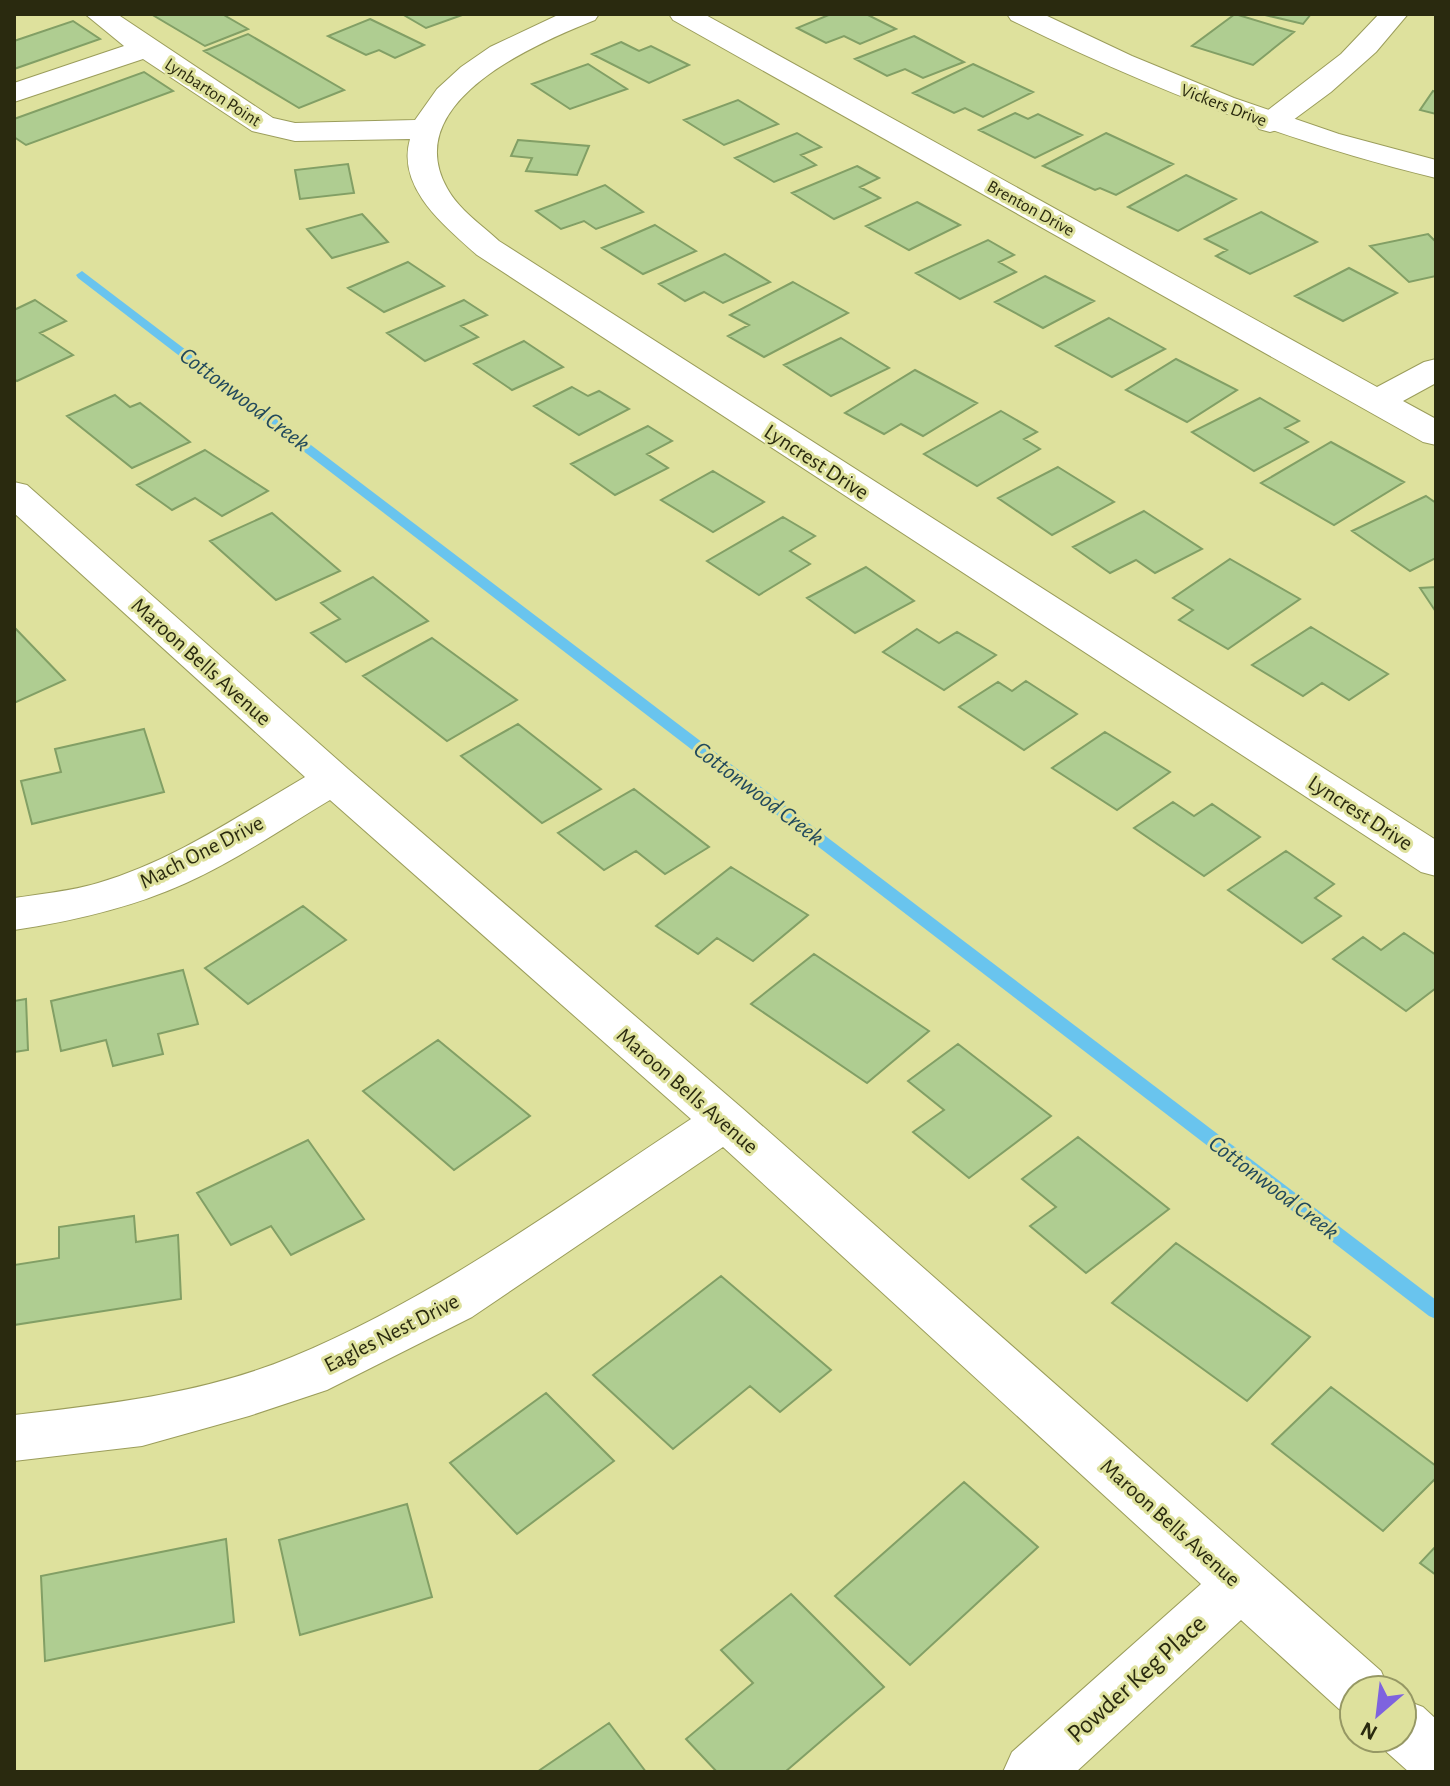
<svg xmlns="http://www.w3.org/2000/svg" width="1450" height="1786" font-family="'Alegreya Sans',sans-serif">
<rect width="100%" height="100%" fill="#dee19d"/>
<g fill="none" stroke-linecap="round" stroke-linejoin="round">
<path fill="#69c4ee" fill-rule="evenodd" d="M 82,271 L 1436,1300 L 1436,1319 L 1429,1316 L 78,278 L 76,275 Z"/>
</g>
<path fill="#afcd91" stroke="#829f65" stroke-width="2" d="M 151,14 L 222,14 L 248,29 L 205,46 Z
M 402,14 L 465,14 L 426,28 Z
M 831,14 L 866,14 L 896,29 L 860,44 L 844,36 L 826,43 L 797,28 Z
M 1235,14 L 1294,32 L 1253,65 L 1192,46 Z
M 1261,14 L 1311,14 L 1303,24 Z
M 370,19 L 424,45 L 395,58 L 379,50 L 366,55 L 328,36 Z
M 73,21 L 100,39 L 14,69 L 14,41 Z
M 248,34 L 344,90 L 299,108 L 204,51 Z
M 914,36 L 964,62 L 923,78 L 905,69 L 887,76 L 855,59 Z
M 621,42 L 639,51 L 651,46 L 689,65 L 649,83 L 592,54 Z
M 588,64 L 627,89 L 570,109 L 532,84 Z
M 973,64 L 1033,92 L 983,117 L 965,108 L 954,113 L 913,93 Z
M 144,72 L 173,91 L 26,145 L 14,137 L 14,119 Z
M 1433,91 L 1436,92 L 1436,114 L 1420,110 Z
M 738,100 L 778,124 L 724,145 L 684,120 Z
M 1015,113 L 1028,119 L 1038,114 L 1082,135 L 1035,158 L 979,130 Z
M 797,133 L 821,147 L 801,155 L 816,165 L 774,182 L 735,158 Z
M 1106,133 L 1173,164 L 1116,195 L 1100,188 L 1095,190 L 1043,166 Z
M 518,140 L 589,146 L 577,175 L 526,171 L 532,158 L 511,156 Z
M 348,164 L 354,193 L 300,199 L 295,170 Z
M 857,166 L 879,178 L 860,187 L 880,198 L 834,219 L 792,193 Z
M 1186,175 L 1236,199 L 1178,231 L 1128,207 Z
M 605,185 L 643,212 L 596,229 L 584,221 L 561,229 L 536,211 Z
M 917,202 L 960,225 L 909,250 L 866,226 Z
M 1261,212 L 1317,242 L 1250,274 L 1216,256 L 1227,250 L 1205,239 Z
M 362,214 L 388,242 L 332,258 L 307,229 Z
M 655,225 L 696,251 L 643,274 L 602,248 Z
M 1428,234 L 1436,242 L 1436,276 L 1409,282 L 1370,246 Z
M 988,240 L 1014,255 L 999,262 L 1016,272 L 960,299 L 916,273 Z
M 725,254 L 770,282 L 723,303 L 704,292 L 685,301 L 659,284 Z
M 408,262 L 444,286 L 384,312 L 348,288 Z
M 1349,268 L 1397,293 L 1343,321 L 1295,296 Z
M 1045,276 L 1094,301 L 1043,328 L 995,302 Z
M 793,282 L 848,313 L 764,357 L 728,336 L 749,325 L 730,315 Z
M 35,300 L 66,321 L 40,333 L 73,355 L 17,381 L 14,379 L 14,310 Z
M 464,300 L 487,315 L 461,326 L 478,337 L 425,361 L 387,333 Z
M 1109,318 L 1165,349 L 1112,377 L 1056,346 Z
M 841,338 L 889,368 L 831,396 L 784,365 Z
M 524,341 L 563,367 L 512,390 L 474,364 Z
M 1176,359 L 1237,390 L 1187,422 L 1126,390 Z
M 915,370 L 977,403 L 923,436 L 901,424 L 884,434 L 845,413 Z
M 572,387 L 588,396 L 599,391 L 629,409 L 579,435 L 534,406 Z
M 115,395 L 130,407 L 140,403 L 190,442 L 132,468 L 67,416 Z
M 1260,398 L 1299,421 L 1285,428 L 1308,442 L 1254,471 L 1192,432 Z
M 1001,411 L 1037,432 L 1024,439 L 1040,449 L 977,486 L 924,454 Z
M 648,426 L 672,441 L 647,454 L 668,468 L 615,495 L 571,464 Z
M 1331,442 L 1404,482 L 1334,525 L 1261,483 Z
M 205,450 L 268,491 L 222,516 L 195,498 L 172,510 L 137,485 Z
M 1058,467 L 1114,502 L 1052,535 L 998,498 Z
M 713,471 L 764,502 L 713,532 L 661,500 Z
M 1426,496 L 1436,503 L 1436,558 L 1410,571 L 1352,531 Z
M 1144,511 L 1202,549 L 1155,573 L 1136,560 L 1110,573 L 1073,547 Z
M 272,513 L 340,571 L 276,600 L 210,541 Z
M 783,517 L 815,536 L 790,551 L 810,564 L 759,595 L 707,561 Z
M 1230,559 L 1300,599 L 1228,649 L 1179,620 L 1193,610 L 1173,598 Z
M 866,567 L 914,601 L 855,633 L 807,598 Z
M 373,577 L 428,621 L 346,662 L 311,633 L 340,619 L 321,603 Z
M 1436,587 L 1436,612 L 1420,588 Z
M 14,627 L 65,680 L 14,703 Z
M 1311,627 L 1388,674 L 1349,700 L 1322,683 L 1303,696 L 1252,665 Z
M 917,629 L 939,643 L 957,632 L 996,655 L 944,690 L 883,652 Z
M 432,638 L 517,700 L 447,741 L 363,676 Z
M 1026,681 L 1077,714 L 1024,750 L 959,707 L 998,682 L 1012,691 Z
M 518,724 L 601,789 L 542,823 L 461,756 Z
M 144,729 L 164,792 L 32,824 L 21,781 L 61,772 L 55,749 Z
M 1105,732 L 1170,772 L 1117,810 L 1052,768 Z
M 634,789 L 709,847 L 665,874 L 636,851 L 604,870 L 558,833 Z
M 1173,802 L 1194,816 L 1212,804 L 1260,837 L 1204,876 L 1134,828 Z
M 1286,851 L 1334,884 L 1315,898 L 1341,916 L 1302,943 L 1228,890 Z
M 731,867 L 808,915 L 753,961 L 717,938 L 698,954 L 656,926 Z
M 303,906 L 346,940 L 248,1004 L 205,968 Z
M 1404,933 L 1436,955 L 1436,988 L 1406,1011 L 1333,959 L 1363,937 L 1381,950 Z
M 814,954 L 929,1031 L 867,1083 L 751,1004 Z
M 183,970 L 198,1024 L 158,1034 L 163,1054 L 113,1066 L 106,1040 L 61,1051 L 51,1001 Z
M 26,999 L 28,1050 L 14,1052 L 14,1001 Z
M 438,1040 L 530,1116 L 454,1170 L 363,1091 Z
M 958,1044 L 1051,1116 L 969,1178 L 913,1132 L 944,1110 L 908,1081 Z
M 1078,1137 L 1169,1209 L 1086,1273 L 1030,1226 L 1056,1207 L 1022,1179 Z
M 308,1140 L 364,1219 L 291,1255 L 271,1226 L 231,1245 L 197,1193 Z
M 134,1216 L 136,1242 L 178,1235 L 181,1299 L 14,1325 L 14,1265 L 59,1258 L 59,1227 Z
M 1176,1243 L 1310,1337 L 1247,1401 L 1112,1303 Z
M 721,1276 L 831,1370 L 780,1412 L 750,1386 L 673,1449 L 593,1375 Z
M 1331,1387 L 1436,1466 L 1436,1478 L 1383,1531 L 1272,1444 Z
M 546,1393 L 614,1461 L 517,1534 L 450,1463 Z
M 964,1482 L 1038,1547 L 910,1665 L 835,1596 Z
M 407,1504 L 432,1597 L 300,1635 L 279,1540 Z
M 226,1539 L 234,1622 L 45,1661 L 41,1576 Z
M 1436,1546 L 1436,1575 L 1420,1563 Z
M 791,1594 L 884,1687 L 785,1772 L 717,1772 L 686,1739 L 753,1683 L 721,1650 Z
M 609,1723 L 646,1772 L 537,1772 Z"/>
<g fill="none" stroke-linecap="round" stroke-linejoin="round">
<defs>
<path id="minor" d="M 85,14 L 117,14 L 273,118 L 295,123 L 415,120 L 437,89 L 461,67 L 490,47 L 560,14 L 599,14 L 595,20 C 535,44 399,102 447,188 C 459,210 482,225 499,241 L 1436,840 L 1436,876 L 1421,872 L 477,255 C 445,226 396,188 410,139 L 295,141 L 252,131 L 143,59 L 14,102 L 14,83 L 124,46 Z
M 669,14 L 704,14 L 1377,387 L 1424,362 L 1436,359 L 1436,383 L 1403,401 L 1436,419 L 1436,445 L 1423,442 L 673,20 Z
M 1379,14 L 1408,14 L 1376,52 L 1331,92 L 1281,129 L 1270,132 L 1259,129 L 1255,123 L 1259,117 L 1341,54 Z
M 14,482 L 27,485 L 348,769 L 742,1108 L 1381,1671 L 1389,1690 L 1354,1690 L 1354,1715 L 1339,1709 L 1241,1620 L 1076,1772 L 1003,1772 L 1012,1752 L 1201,1584 L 723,1147 L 472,1317 L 327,1390 L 249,1416 L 142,1446 L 14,1461 L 14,1415 C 108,1404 203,1394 292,1357 C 435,1298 562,1204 691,1119 L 330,800 C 283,828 237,860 186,883 C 131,908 73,921 14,930 L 14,898 C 42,894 71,891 98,883 C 173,861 238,816 305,777 L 14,513 Z
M 1402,1699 L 1423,1707 L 1436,1719 L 1436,1772 L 1409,1772 L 1381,1747 L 1377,1738 L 1402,1738 Z"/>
<path id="secondary" d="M 1007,14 L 1043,14 L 1132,56 L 1234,98 L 1339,134 L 1436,160 L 1436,178 C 1287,142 1148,88 1011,20 Z"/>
</defs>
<use href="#minor" stroke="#9b9d5b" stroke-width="2"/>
<use href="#secondary" stroke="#9b9d5b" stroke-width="2"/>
<use href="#minor" fill="#fff" fill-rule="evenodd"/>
<use href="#secondary" fill="#fff" fill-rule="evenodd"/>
</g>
<g text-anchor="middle" stroke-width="6" stroke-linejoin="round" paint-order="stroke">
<g font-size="18" fill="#2a2a0f" stroke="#dee19d">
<text transform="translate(213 92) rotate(33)" y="6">Lynbarton Point</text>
<text transform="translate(1224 105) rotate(21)" y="6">Vickers Drive</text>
<text transform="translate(1031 208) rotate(29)" y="6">Brenton Drive</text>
</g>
<g font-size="22" fill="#2a2a0f" stroke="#dee19d">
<text transform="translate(817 461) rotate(33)" y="8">Lyncrest Drive</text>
<text transform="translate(202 661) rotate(42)" y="8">Maroon Bells Avenue</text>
<text transform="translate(1361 812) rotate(33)" y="8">Lyncrest Drive</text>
<text transform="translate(201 851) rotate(-27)" y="8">Mach One Drive</text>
<text transform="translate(688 1090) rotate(41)" y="8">Maroon Bells Avenue</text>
<text transform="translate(391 1332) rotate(-27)" y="8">Eagles Nest Drive</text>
<text transform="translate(1171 1522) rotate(42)" y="8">Maroon Bells Avenue</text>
</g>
<g font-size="24" font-style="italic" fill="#224a5c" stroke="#dee19d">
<text transform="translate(245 399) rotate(37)" y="8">Cottonwood Creek</text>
<text transform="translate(759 793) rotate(37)" y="8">Cottonwood Creek</text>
<text transform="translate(1274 1187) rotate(37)" y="8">Cottonwood Creek</text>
</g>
<g font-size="26" fill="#2a2a0f" stroke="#dee19d">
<text transform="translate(1136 1678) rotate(-42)" y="9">Powder Keg Place</text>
</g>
</g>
<rect width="1450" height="1786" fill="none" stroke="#2a2a0f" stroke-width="32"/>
<g transform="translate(1378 1714) rotate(208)"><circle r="38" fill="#dee19d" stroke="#969864" stroke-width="2"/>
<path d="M0-6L14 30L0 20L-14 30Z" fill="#7e63de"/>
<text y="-12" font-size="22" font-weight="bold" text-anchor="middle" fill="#2a2a0f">N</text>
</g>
</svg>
